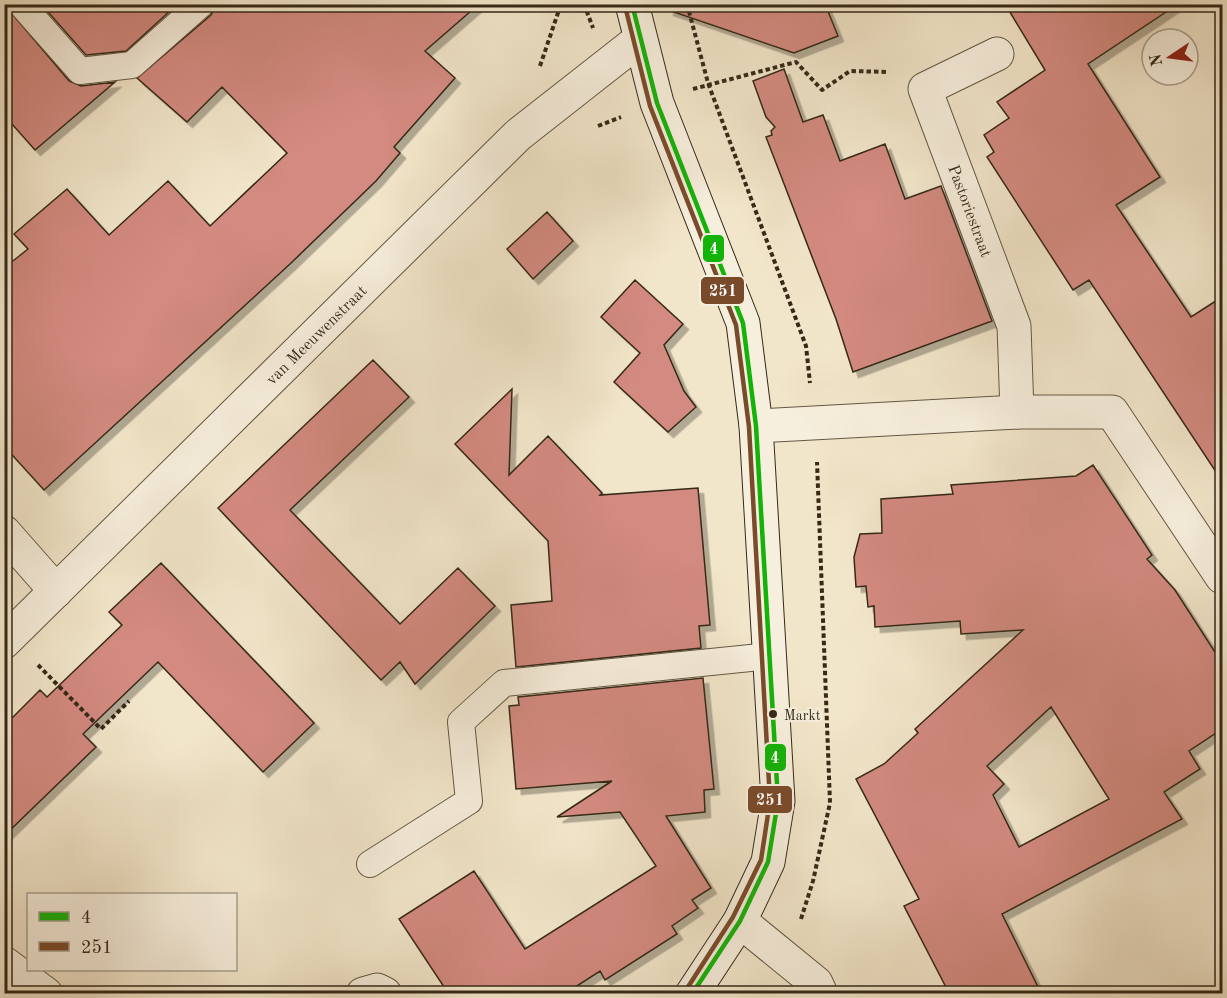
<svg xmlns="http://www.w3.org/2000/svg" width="1227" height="998" font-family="'Old Standard TT',serif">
<defs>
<filter id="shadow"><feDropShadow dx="5.5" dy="5.5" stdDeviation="0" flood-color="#0004"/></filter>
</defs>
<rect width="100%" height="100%" fill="#f2e6ca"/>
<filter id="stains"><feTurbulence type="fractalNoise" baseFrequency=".00333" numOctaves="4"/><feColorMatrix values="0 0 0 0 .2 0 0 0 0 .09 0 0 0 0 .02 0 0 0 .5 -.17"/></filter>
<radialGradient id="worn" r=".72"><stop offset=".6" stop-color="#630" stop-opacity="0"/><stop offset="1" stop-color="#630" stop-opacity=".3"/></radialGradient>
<path fill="#d38a80" stroke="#352919" stroke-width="1.5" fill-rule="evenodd" filter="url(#shadow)" d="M 4,4 L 69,81 L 81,86 L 115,82 L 35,150 L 4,115 Z
M 41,4 L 166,4 L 171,10 L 126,51 L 86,55 Z
M 217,4 L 479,4 L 425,51 L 455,78 L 394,147 L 400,153 L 376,181 L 290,264 L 44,490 L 4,446 L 4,268 L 28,249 L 14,234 L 67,189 L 109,235 L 168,181 L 210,226 L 287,153 L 222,87 L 187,122 L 137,78 L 211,15 Z
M 669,4 L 825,4 L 838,36 L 794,53 L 668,10 Z
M 1005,4 L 1178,4 L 1088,64 L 1160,177 L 1116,205 L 1191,317 L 1222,297 L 1222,481 L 1089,280 L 1073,290 L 987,157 L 994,152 L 984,135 L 1009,118 L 997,102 L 1045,70 Z
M 784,69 L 803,122 L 823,115 L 840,161 L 885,144 L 905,199 L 941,186 L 992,321 L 853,372 L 836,319 L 766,137 L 772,135 L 771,131 L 775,127 L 766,117 L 753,81 Z
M 547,212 L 573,241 L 533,279 L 507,249 Z
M 635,280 L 683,324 L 664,345 L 684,391 L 696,407 L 668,432 L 614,382 L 640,353 L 601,317 Z
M 373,360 L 409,397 L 290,510 L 400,624 L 458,568 L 495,606 L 415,684 L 400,662 L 381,680 L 218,508 Z
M 512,389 L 509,475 L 548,436 L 602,493 L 600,495 L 698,488 L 710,625 L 699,626 L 701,648 L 516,667 L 511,605 L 552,601 L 548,541 L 455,444 Z
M 1093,465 L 1152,555 L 1147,559 L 1175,590 L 1222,663 L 1222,729 L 1189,751 L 1200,769 L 1164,792 L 1182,819 L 1002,914 L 1041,993 L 949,993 L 904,906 L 919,899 L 856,779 L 884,764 L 918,733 L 915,729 L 1023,630 L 961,634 L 960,621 L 875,627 L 874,606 L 868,607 L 866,586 L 856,587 L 854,557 L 860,534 L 882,533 L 881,499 L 953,494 L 951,485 L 1076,476 ZM 1051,707 L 1109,799 L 1019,847 L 993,795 L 1004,784 L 987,766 Z
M 161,563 L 314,723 L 263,772 L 158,662 L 83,734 L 96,747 L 4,836 L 4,726 L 40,690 L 47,697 L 122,625 L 109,612 Z
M 703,678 L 714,789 L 704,790 L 705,812 L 666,816 L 711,888 L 692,900 L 698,908 L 672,926 L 677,934 L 605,980 L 600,971 L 566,993 L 448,993 L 399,919 L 474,871 L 525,949 L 656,866 L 620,812 L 557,817 L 612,781 L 516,789 L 509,706 L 519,705 L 518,697 Z"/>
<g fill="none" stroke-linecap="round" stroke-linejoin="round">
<defs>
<path id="service" d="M 21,4 L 80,71 L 132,65 L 201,4
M 370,864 L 469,801 L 461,722 L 504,683 L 770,656"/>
<g id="minor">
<path id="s1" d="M 997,54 L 925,89 L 1014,326 L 1017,412"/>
<path d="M 756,426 L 1017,412 L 1112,412 L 1222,577"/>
<path d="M 4,532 L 56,591"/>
<path id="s2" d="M 4,642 L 518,135 L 639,40"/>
<path d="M 740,921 L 816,983 L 821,994"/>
<path d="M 4,963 L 46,994"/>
<path d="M 363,994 L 377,990 L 385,994"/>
</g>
<path id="secondary" d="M 632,4 L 657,103 L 743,323 L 756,426 L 778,801 L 768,862 L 740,921 L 692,994"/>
</defs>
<use href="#service" stroke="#645845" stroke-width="28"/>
<use href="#minor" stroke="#645845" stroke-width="35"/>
<use href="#secondary" stroke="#352919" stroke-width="35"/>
<path stroke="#352919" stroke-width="4" stroke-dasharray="4.5 3" stroke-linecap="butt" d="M 584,4 L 593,28
M 687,4 L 708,83 L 806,346 L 810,383
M 540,66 L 561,4
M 693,89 L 796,62 L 822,90 L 850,71 L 889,72
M 598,126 L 621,117
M 38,665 L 101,729 L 129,701
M 801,919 L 813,881 L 830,803 L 817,462"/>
<use href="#service" stroke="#f7efdd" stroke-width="26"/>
<use href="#minor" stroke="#f7efdd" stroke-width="33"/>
<use href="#secondary" stroke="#f7efdd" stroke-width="33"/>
<defs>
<path id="bus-1" d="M 632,4 L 657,103 L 743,323 L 756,426 L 778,801 L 768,862 L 740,921 L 692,994"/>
<path id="bus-2" d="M 625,6 L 650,106 L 736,325 L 749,427 L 770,801 L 761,860 L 733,917 L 686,990"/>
</defs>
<use href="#bus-1" stroke="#f7efdd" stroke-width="9"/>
<use href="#bus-2" stroke="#f7efdd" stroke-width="9"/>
<use href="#bus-1" stroke="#13b409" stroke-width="4.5"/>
<use href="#bus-2" stroke="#7a4b2a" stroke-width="4.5"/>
</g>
<circle fill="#352919" stroke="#f7efdd" stroke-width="2" cx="773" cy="714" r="5"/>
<g text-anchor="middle" stroke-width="4.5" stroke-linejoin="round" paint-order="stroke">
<g font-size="14" fill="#352919" stroke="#f7efdd" text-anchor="start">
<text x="784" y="720">Markt</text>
</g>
<g font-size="16" fill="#352919" stroke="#f7efdd">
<text dy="6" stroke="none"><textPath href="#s1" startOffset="210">Pastoriestraat</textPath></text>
<text dy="6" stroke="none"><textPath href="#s2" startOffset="438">van Meeuwenstraat</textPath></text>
</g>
</g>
<g stroke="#f7efdd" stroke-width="2">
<rect x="702" y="234" width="23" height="29" rx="6" fill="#13b409"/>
<rect x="700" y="276" width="45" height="29" rx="6" fill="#7a4b2a"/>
<rect x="764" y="743" width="23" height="29" rx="6" fill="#13b409"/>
<rect x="747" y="785" width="46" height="29" rx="6" fill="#7a4b2a"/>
</g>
<g font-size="16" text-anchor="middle" font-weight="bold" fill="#fff">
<text x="714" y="254">4</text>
<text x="723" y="296">251</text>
<text x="775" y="763">4</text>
<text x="770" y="805">251</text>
</g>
<rect width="1227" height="998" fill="none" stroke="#f2e6ca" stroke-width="24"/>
<rect x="6" y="6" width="1215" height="986" fill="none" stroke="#352919" stroke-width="3"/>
<rect x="12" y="12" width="1203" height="974" fill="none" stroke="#352919" stroke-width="1.5"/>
<rect x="27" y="893" width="210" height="78" fill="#f7efdd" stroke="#a9a08f" stroke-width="1.5"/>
<rect x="39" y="912" width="30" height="9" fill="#13b409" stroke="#a9a08f" stroke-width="1.5"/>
<text x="81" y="923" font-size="18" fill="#352919">4</text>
<rect x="39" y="942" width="30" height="9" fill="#7a4b2a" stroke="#a9a08f" stroke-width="1.5"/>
<text x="81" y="953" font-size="18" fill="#352919">251</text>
<g transform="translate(1170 57) rotate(257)"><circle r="28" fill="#f7efdd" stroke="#a9a08f" stroke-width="1.5"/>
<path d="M0-4.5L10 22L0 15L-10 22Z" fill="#8f2418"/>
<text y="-9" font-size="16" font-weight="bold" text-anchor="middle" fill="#352919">N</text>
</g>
<rect width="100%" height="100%" filter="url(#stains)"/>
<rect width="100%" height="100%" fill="url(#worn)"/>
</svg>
